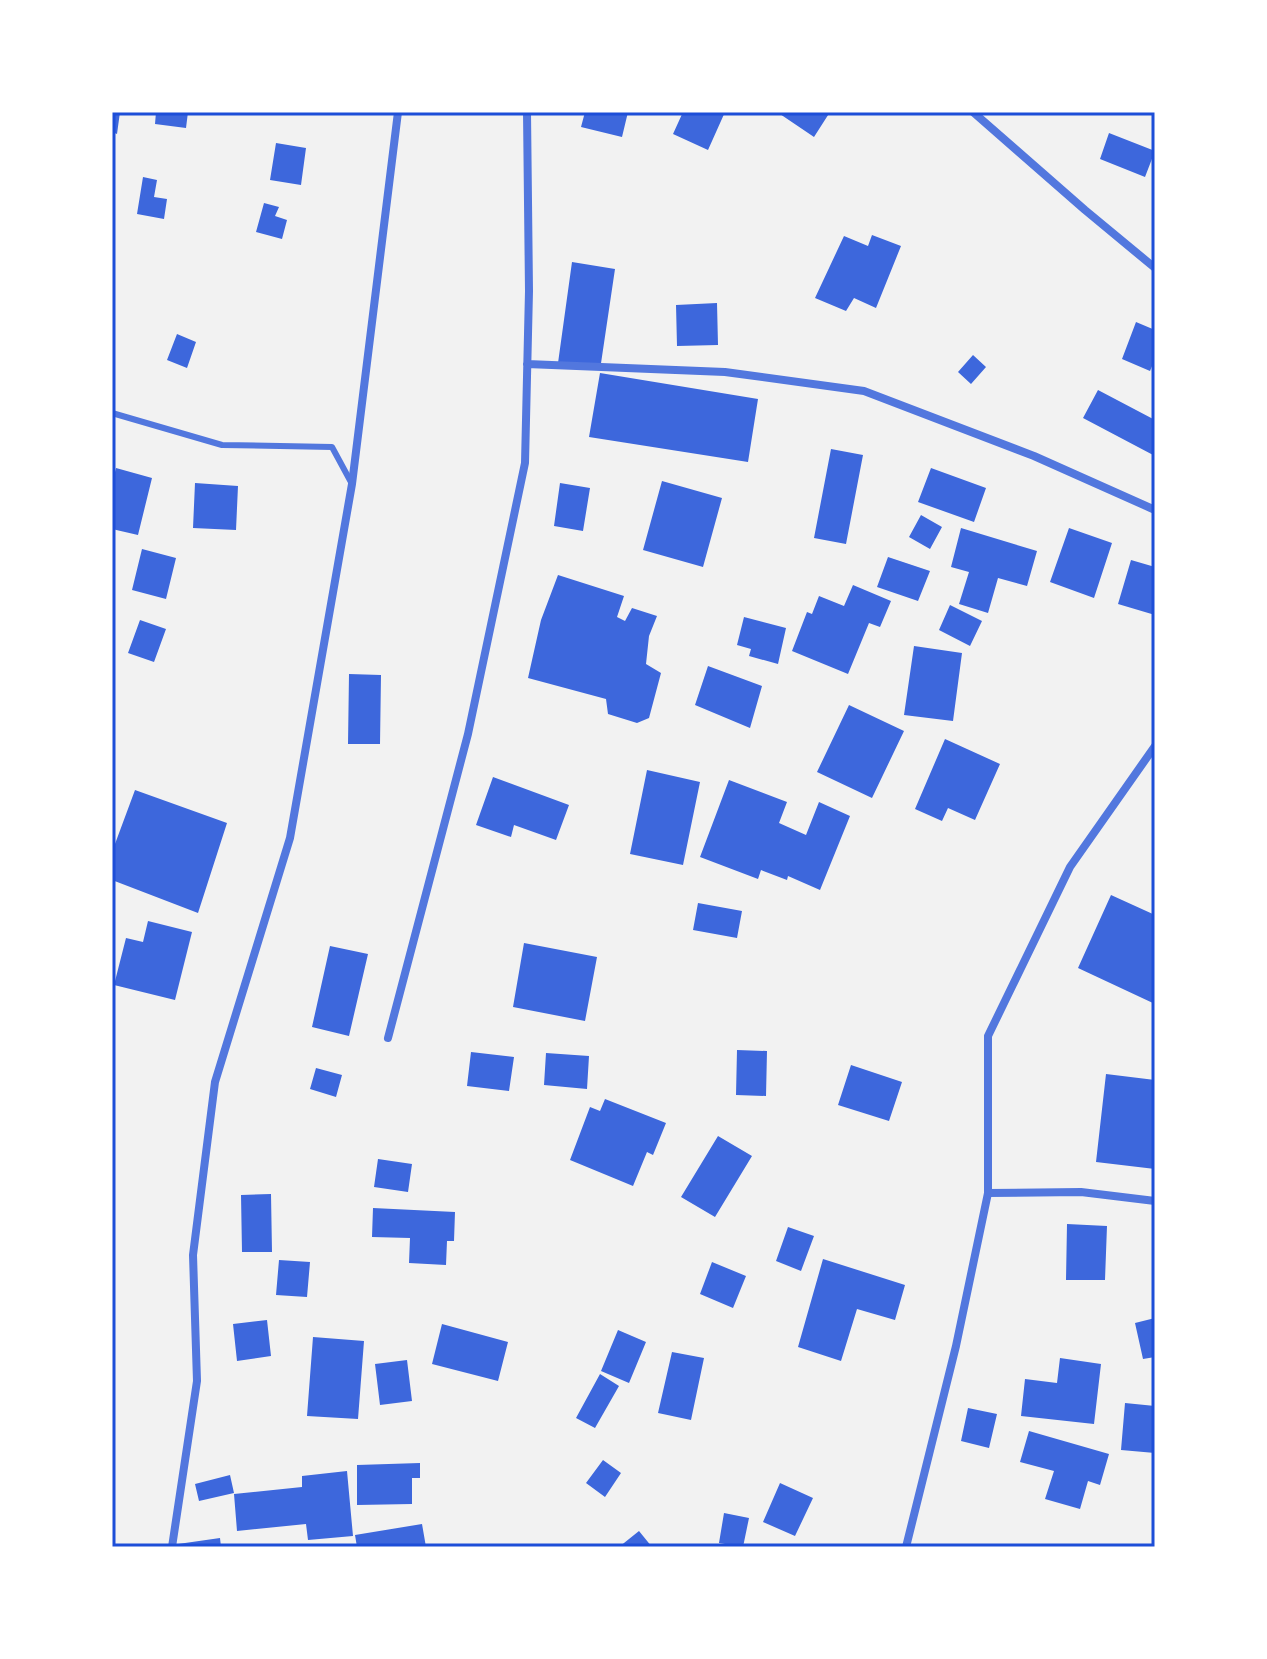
<svg xmlns="http://www.w3.org/2000/svg" width="1267" height="1659" font-family="'Noto Sans',sans-serif">
<rect width="100%" height="100%" fill="#f2f2f2"/>
<path fill="#3d67dc" d="M 112,112 L 120,112 L 117,134 L 112,132 Z
M 156,112 L 188,112 L 186,128 L 155,124 Z
M 585,112 L 628,112 L 622,137 L 581,127 Z
M 683,112 L 725,112 L 708,150 L 673,134 Z
M 777,112 L 830,112 L 814,137 Z
M 1109,133 L 1155,151 L 1145,177 L 1100,159 Z
M 276,143 L 306,148 L 301,185 L 270,180 Z
M 143,177 L 157,180 L 154,197 L 167,199 L 164,219 L 137,214 Z
M 264,203 L 279,207 L 275,216 L 287,220 L 282,239 L 256,232 Z
M 872,235 L 901,246 L 876,308 L 854,298 L 846,311 L 815,298 L 844,236 L 868,246 Z
M 572,262 L 615,269 L 600,370 L 558,363 Z
M 717,303 L 718,345 L 677,346 L 676,305 Z
M 1136,322 L 1155,330 L 1155,359 L 1150,371 L 1122,359 Z
M 177,334 L 196,342 L 187,368 L 167,360 Z
M 973,355 L 986,367 L 971,384 L 958,372 Z
M 600,373 L 758,399 L 748,462 L 589,437 Z
M 1098,390 L 1155,420 L 1155,456 L 1083,418 Z
M 831,449 L 863,455 L 846,544 L 814,538 Z
M 116,468 L 152,478 L 138,535 L 112,529 L 112,484 Z
M 931,468 L 986,488 L 974,522 L 918,502 Z
M 662,481 L 722,498 L 703,567 L 643,550 Z
M 195,483 L 238,486 L 236,530 L 193,528 Z
M 560,483 L 590,488 L 583,531 L 554,526 Z
M 921,515 L 942,527 L 930,549 L 909,537 Z
M 961,528 L 1037,551 L 1027,586 L 998,578 L 988,613 L 959,604 L 969,572 L 951,567 Z
M 1069,528 L 1112,543 L 1094,598 L 1050,582 Z
M 142,549 L 176,558 L 166,599 L 132,590 Z
M 888,557 L 930,571 L 918,601 L 877,587 Z
M 1131,560 L 1155,567 L 1155,615 L 1118,604 Z
M 558,575 L 624,596 L 617,617 L 625,621 L 632,608 L 657,616 L 649,636 L 646,664 L 661,673 L 649,718 L 637,723 L 608,714 L 606,699 L 528,678 L 541,620 Z
M 853,585 L 891,601 L 880,627 L 869,623 L 848,674 L 792,651 L 807,612 L 812,614 L 819,596 L 844,606 Z
M 950,605 L 982,621 L 970,646 L 939,630 Z
M 744,617 L 786,628 L 778,664 L 749,656 L 751,649 L 737,645 Z
M 140,620 L 166,629 L 154,662 L 128,653 Z
M 914,646 L 962,653 L 953,721 L 904,715 Z
M 708,666 L 762,686 L 750,728 L 695,705 Z
M 349,674 L 381,675 L 380,744 L 348,744 Z
M 849,705 L 904,731 L 872,798 L 817,772 Z
M 945,739 L 1000,764 L 975,820 L 948,808 L 942,821 L 915,809 Z
M 647,770 L 700,782 L 683,865 L 630,854 Z
M 493,777 L 569,805 L 556,840 L 514,825 L 511,837 L 476,825 Z
M 729,780 L 787,802 L 779,823 L 806,835 L 819,802 L 850,816 L 820,890 L 788,876 L 787,880 L 761,870 L 758,879 L 700,857 Z
M 135,790 L 227,823 L 198,913 L 112,880 L 112,852 Z
M 1111,895 L 1155,915 L 1155,1004 L 1078,968 Z
M 698,903 L 742,911 L 737,938 L 693,930 Z
M 148,921 L 192,932 L 175,1000 L 114,985 L 126,938 L 143,942 Z
M 524,943 L 597,957 L 585,1021 L 513,1007 Z
M 330,946 L 368,954 L 349,1036 L 312,1027 Z
M 737,1050 L 767,1051 L 766,1096 L 736,1095 Z
M 471,1052 L 514,1057 L 509,1091 L 467,1086 Z
M 546,1053 L 589,1056 L 587,1089 L 544,1085 Z
M 851,1065 L 902,1082 L 889,1121 L 838,1105 Z
M 316,1068 L 342,1075 L 336,1097 L 310,1089 Z
M 1106,1074 L 1155,1080 L 1155,1169 L 1096,1162 Z
M 605,1099 L 666,1123 L 653,1155 L 647,1152 L 633,1186 L 570,1160 L 590,1107 L 600,1111 Z
M 718,1136 L 752,1156 L 715,1217 L 681,1197 Z
M 378,1159 L 412,1164 L 408,1192 L 374,1187 Z
M 271,1194 L 272,1252 L 242,1252 L 241,1195 Z
M 373,1208 L 455,1212 L 454,1241 L 447,1241 L 446,1265 L 409,1263 L 410,1238 L 372,1237 Z
M 1067,1224 L 1107,1226 L 1105,1280 L 1066,1280 Z
M 788,1227 L 814,1236 L 801,1271 L 776,1261 Z
M 823,1259 L 905,1285 L 895,1320 L 857,1309 L 841,1361 L 798,1347 Z
M 279,1260 L 310,1262 L 307,1297 L 276,1295 Z
M 712,1262 L 746,1276 L 733,1308 L 700,1294 Z
M 1155,1318 L 1155,1357 L 1143,1359 L 1135,1323 Z
M 267,1320 L 271,1356 L 237,1361 L 233,1324 Z
M 442,1324 L 508,1342 L 498,1381 L 432,1364 Z
M 618,1330 L 646,1342 L 629,1383 L 601,1371 Z
M 313,1337 L 364,1341 L 358,1419 L 307,1416 Z
M 672,1352 L 704,1358 L 691,1420 L 658,1413 Z
M 1060,1358 L 1101,1364 L 1094,1424 L 1021,1416 L 1025,1379 L 1057,1383 Z
M 407,1360 L 412,1401 L 380,1405 L 375,1364 Z
M 600,1374 L 619,1386 L 595,1428 L 576,1418 Z
M 1125,1403 L 1155,1406 L 1155,1453 L 1121,1450 Z
M 968,1408 L 997,1414 L 989,1448 L 961,1441 Z
M 1029,1431 L 1109,1454 L 1100,1485 L 1088,1481 L 1080,1509 L 1045,1499 L 1054,1471 L 1020,1462 Z
M 603,1460 L 621,1473 L 605,1497 L 586,1483 Z
M 420,1463 L 420,1478 L 412,1478 L 412,1504 L 357,1505 L 357,1465 Z
M 347,1471 L 353,1536 L 308,1540 L 306,1524 L 237,1531 L 234,1494 L 302,1487 L 302,1476 Z
M 230,1475 L 234,1493 L 199,1501 L 195,1484 Z
M 780,1483 L 813,1498 L 795,1536 L 763,1522 Z
M 724,1513 L 749,1518 L 743,1547 L 719,1543 Z
M 422,1524 L 426,1547 L 357,1547 L 355,1535 Z
M 639,1531 L 652,1547 L 619,1547 Z
M 220,1538 L 221,1547 L 179,1547 L 178,1544 Z"/>
<g fill="none" stroke-linecap="round" stroke-linejoin="round">
<path stroke="#5277de" stroke-width="6" d="M 112,413 L 222,445 L 332,447 L 352,484"/>
<path stroke="#5277de" stroke-width="8" d="M 973,112 L 1085,210 L 1155,268
M 527,364 L 725,372 L 864,391 L 1034,456 L 1155,510
M 388,1038 L 468,734 L 525,463 L 529,291 L 527,112
M 988,1193 L 1081,1192 L 1155,1201
M 172,1547 L 197,1381 L 193,1255 L 215,1082 L 290,838 L 352,484 L 398,112
M 906,1547 L 956,1346 L 988,1193 L 988,1036 L 1070,867 L 1155,746"/>
</g>
<rect width="1267" height="1659" fill="none" stroke="#ffffff" stroke-width="228"/>
<rect x="114" y="114" width="1039" height="1431" fill="none" stroke="#1d4ed8" stroke-width="3"/>
</svg>
